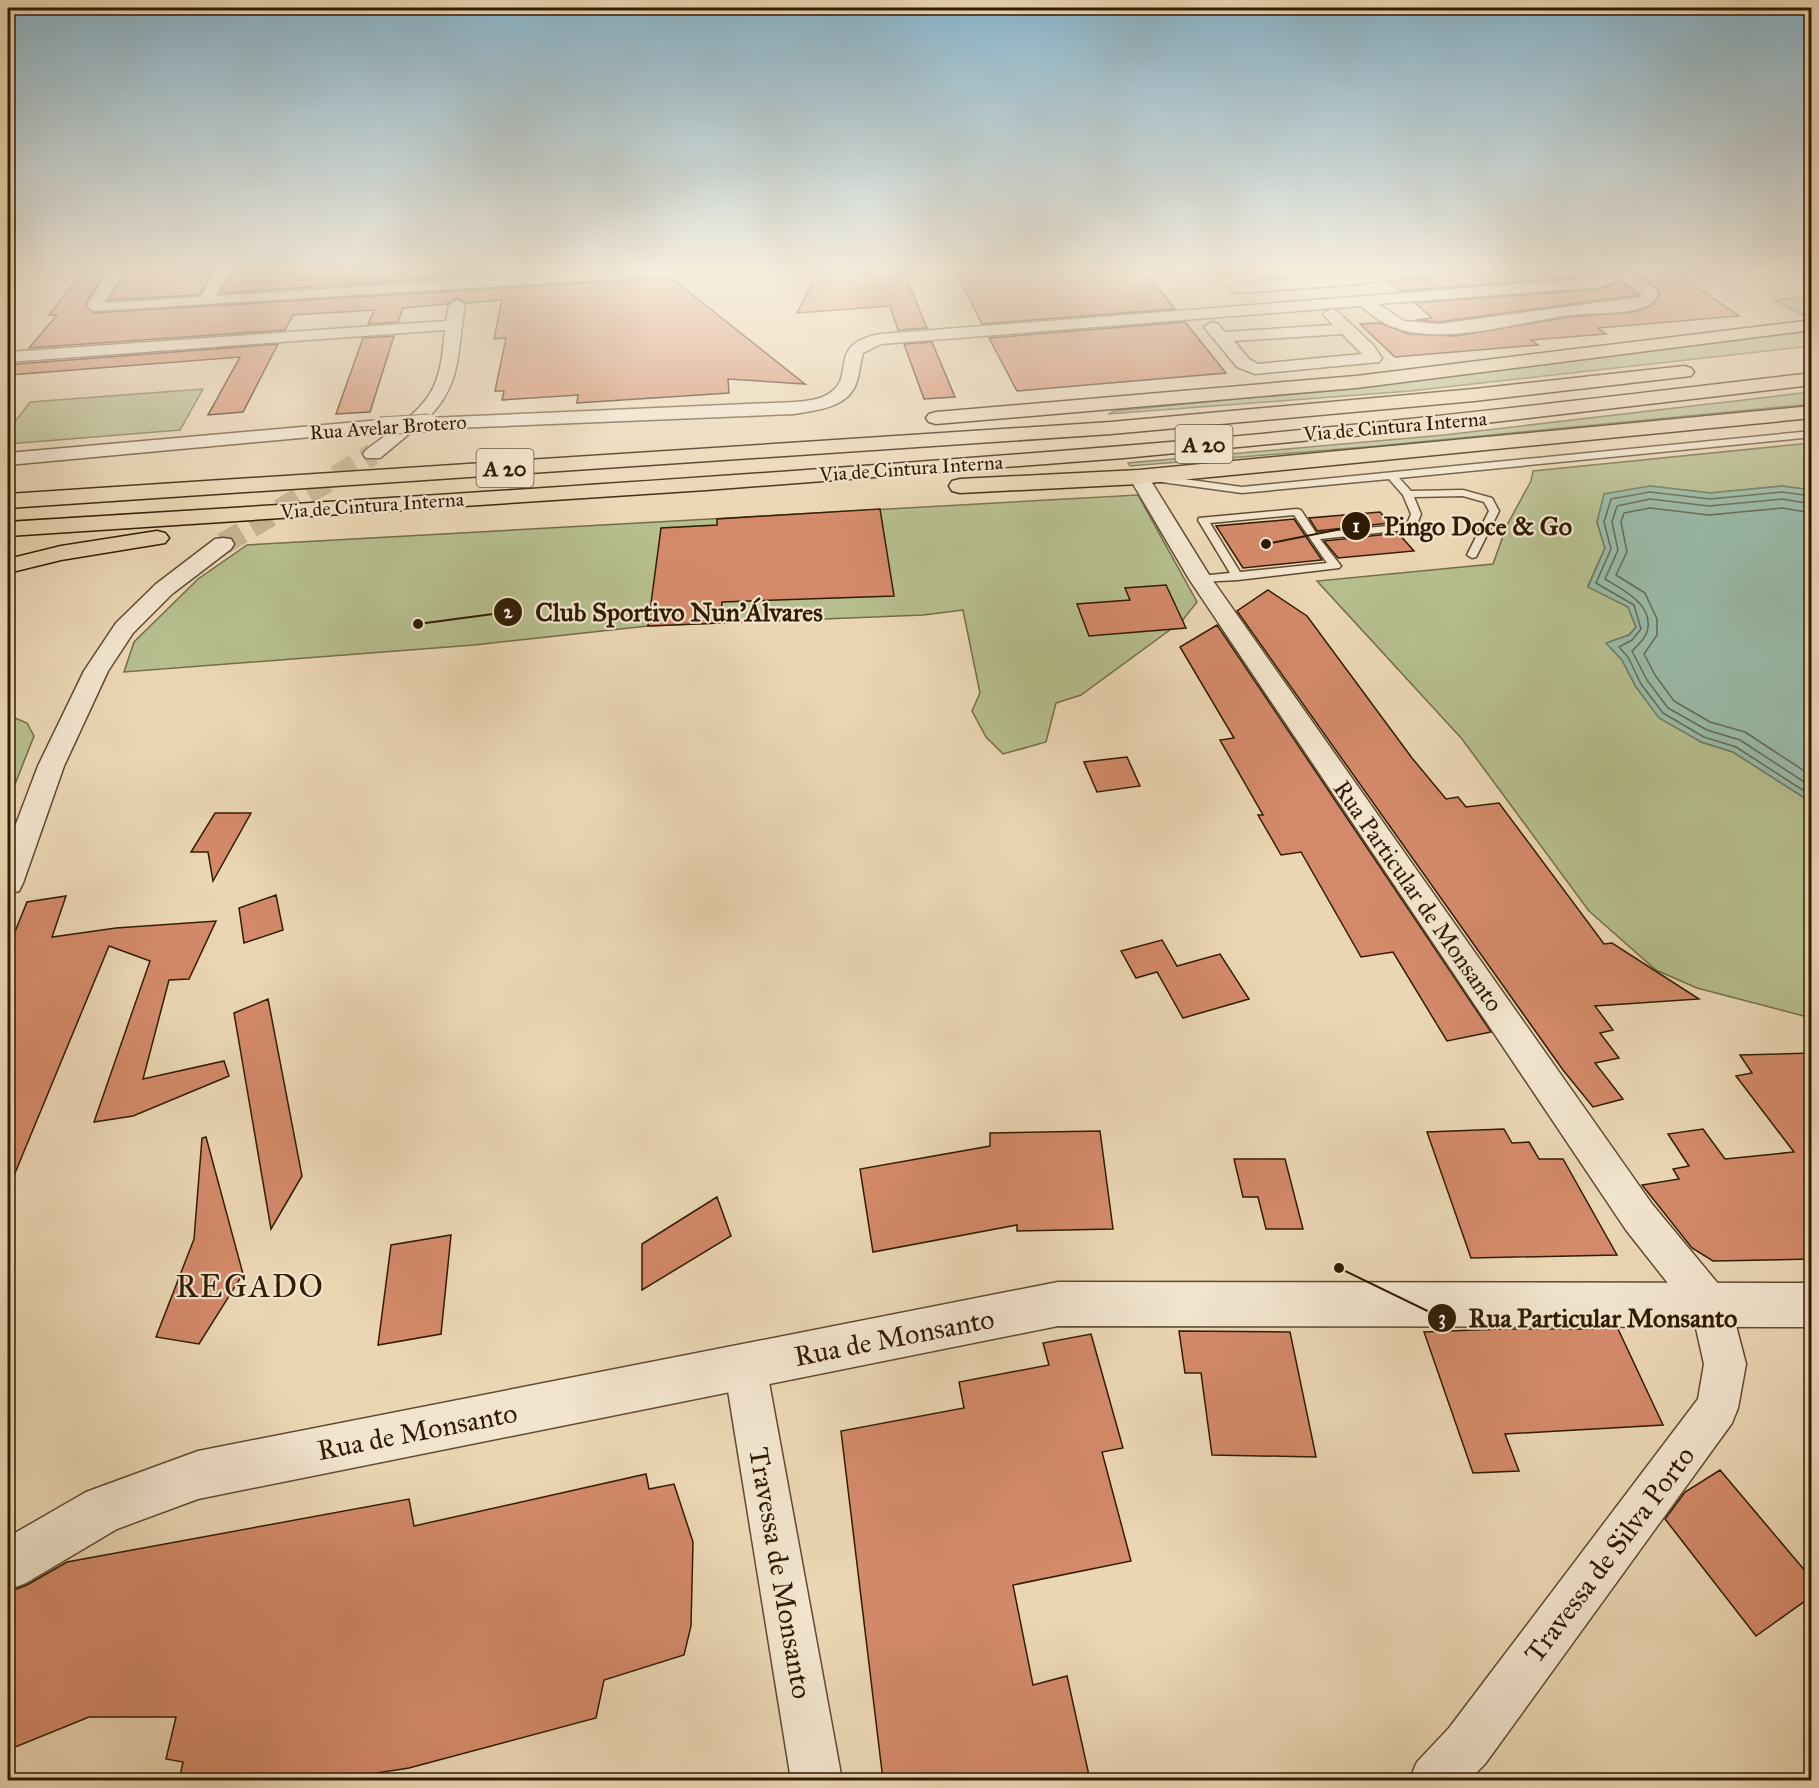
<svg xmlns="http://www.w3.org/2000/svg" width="1819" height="1788" font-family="'IM FELL Great Primer',serif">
<rect width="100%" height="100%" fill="#ebd6b4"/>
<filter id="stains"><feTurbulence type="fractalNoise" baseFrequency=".00333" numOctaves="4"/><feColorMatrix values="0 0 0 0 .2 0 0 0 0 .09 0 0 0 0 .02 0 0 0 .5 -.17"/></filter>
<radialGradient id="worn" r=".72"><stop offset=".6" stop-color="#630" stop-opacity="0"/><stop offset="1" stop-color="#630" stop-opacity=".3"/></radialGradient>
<path fill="#b6be8e" stroke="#736d48" stroke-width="1.5" d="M 1811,296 L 1811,315 L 1804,316 L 1775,300 Z
M 1801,332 L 1811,333 L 1811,346 L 1410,391 L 1108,414 L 1115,411 L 1357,387 Z
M 203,389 L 180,430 L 8,444 L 8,431 L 30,402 Z
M 1811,392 L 1811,404 L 1377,446 L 1130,466 L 1128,463 L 1444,435 Z
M 1811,443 L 1811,490 L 1782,486 L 1710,493 L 1650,486 L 1597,522 L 1605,548 L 1588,586 L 1628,607 L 1636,627 L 1629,635 L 1607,643 L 1622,660 L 1636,687 L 1701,742 L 1733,752 L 1811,802 L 1811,1018 L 1697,988 L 1656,970 L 1589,911 L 1462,739 L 1317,581 L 1493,564 L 1507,525 L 1531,481 L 1533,471 Z
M 1138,495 L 1197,602 L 1182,621 L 1081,695 L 1056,703 L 1046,742 L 1003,754 L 986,737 L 972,711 L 980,693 L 963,610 L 923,615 L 648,626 L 474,645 L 124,672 L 134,642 L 198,579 L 247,545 Z
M 8,715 L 27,723 L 34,736 L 8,802 Z"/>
<path fill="#99baa8" stroke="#6f7b66" stroke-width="1.5" d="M 1650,486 L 1710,493 L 1782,486 L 1811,490 L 1811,802 L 1733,752 L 1701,742 L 1659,718 L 1636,687 L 1622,660 L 1606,643 L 1629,635 L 1636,627 L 1628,607 L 1588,587 L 1605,548 L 1597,522 L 1604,494 Z"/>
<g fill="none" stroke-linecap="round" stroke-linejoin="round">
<path stroke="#646b55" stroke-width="1.5" d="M 1812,496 L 1782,492 L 1710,499 L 1650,492 L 1611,499 L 1604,522 L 1611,549 L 1596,583 L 1634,605 L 1641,629 L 1632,640 L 1619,647 L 1628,657 L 1641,684 L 1663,713 L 1704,737 L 1736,747 L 1812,796
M 1812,504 L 1782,499 L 1709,506 L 1650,499 L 1617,506 L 1612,522 L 1618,550 L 1605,579 C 1623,590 1655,605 1647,632 C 1645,639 1637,646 1632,651 L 1647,680 L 1668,708 L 1707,730 L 1740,740 L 1812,787
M 1812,513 L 1782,508 L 1709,515 L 1650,508 L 1624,513 L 1621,522 L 1627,552 L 1616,575 L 1645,593 L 1657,619 L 1657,635 L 1644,654 L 1655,675 L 1674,701 L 1710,722 L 1745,732 L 1812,776"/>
</g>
<path fill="#d48a6a" stroke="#301c02" stroke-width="1.5" d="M 84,270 L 107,270 L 85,304 L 93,313 L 671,278 L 805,384 L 728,379 L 729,393 L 577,403 L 578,395 L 502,400 L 504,391 L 495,391 L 506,338 L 494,339 L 502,300 L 466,303 L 458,298 L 447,304 L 403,308 L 398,322 L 368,324 L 374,310 L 293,315 L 285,330 L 29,348 L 57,315 L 49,315 Z
M 128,270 L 214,270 L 199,295 L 108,300 Z
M 235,270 L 557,270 L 220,293 Z
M 819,270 L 903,270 L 927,328 L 898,330 L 890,306 L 797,313 Z
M 955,270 L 1073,270 L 1073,276 L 1144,270 L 1175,309 L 982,324 Z
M 1454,270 L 1603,270 L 1604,272 L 1597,276 L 1400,291 L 1389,282 L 1459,274 Z
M 1631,270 L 1672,270 L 1739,316 L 1598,328 L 1606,334 L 1531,340 L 1538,345 L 1395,357 L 1360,324 L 1379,323 L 1409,334 L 1456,336 L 1569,317 L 1634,312 L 1651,306 L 1660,294 L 1657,288 Z
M 1620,281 L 1639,295 L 1439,322 L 1415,320 L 1432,318 L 1415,303 L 1601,289 Z
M 1185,322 L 1226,373 L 1017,391 L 989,338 Z
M 394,336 L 370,412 L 336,414 L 363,338 Z
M 932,342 L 955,397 L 924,399 L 904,344 Z
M 278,344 L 243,412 L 208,415 L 240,357 L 8,375 L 17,364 Z
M 880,509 L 894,596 L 722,602 L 720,623 L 648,626 L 661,528 L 717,525 L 717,519 Z
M 1380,512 L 1390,523 L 1317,531 L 1309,518 Z
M 1294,519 L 1322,560 L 1243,568 L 1216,526 Z
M 1398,533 L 1414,551 L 1338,558 L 1324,541 Z
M 1166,585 L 1186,628 L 1089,636 L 1077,604 L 1130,600 L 1125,588 Z
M 1268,590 L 1307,616 L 1412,758 L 1446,799 L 1458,797 L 1466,807 L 1499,803 L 1604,944 L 1612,943 L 1699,999 L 1595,1006 L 1613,1030 L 1600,1033 L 1619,1058 L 1595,1063 L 1623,1099 L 1593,1107 L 1563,1070 L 1237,611 Z
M 1217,625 L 1491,1032 L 1447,1041 L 1393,952 L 1361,957 L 1301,852 L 1281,855 L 1258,815 L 1263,815 L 1220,740 L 1234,738 L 1180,647 Z
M 1127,757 L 1140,786 L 1097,792 L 1084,762 Z
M 215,813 L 251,813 L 213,881 L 208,852 L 191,852 Z
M 276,895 L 283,930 L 244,943 L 239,908 Z
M 66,896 L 52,937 L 116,928 L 216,921 L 189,979 L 169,980 L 143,1079 L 224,1061 L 229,1076 L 133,1116 L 94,1122 L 150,961 L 109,946 L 8,1190 L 8,949 L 27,902 Z
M 1162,940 L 1177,966 L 1220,954 L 1249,999 L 1183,1018 L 1157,972 L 1136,978 L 1121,951 Z
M 268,999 L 302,1176 L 271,1229 L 234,1013 Z
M 1812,1053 L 1812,1259 L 1713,1261 L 1692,1248 L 1642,1185 L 1679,1179 L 1673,1169 L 1689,1166 L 1668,1134 L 1703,1129 L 1725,1159 L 1794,1152 L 1736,1076 L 1752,1073 L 1740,1055 Z
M 1504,1129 L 1512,1143 L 1529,1142 L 1539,1159 L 1563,1159 L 1617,1255 L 1471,1258 L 1427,1132 Z
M 1100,1131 L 1113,1229 L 1017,1231 L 1017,1225 L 873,1252 L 860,1169 L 990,1146 L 990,1133 Z
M 206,1137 L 243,1274 L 199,1344 L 156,1337 L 194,1239 L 202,1138 Z
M 1234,1159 L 1285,1159 L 1303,1229 L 1266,1229 L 1258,1197 L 1243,1197 Z
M 717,1197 L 731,1236 L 642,1290 L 642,1244 Z
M 451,1235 L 441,1334 L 378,1345 L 391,1245 Z
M 1501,1329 L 1618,1329 L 1663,1425 L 1505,1434 L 1519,1471 L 1473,1473 L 1424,1332 Z
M 1179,1331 L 1290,1332 L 1316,1457 L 1212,1455 L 1201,1373 L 1185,1373 Z
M 1091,1334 L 1123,1448 L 1102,1452 L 1131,1561 L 1013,1585 L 1033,1685 L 1067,1676 L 1090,1780 L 883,1780 L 841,1431 L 964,1408 L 959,1382 L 1049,1365 L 1043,1343 Z
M 1720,1470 L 1812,1579 L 1812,1596 L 1756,1636 L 1665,1519 L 1685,1492 Z
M 646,1474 L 649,1489 L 674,1484 L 693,1542 L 691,1626 L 684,1655 L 604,1680 L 596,1718 L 409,1768 L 331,1780 L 179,1780 L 183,1762 L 166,1759 L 176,1717 L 89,1717 L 8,1750 L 8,1592 L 27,1585 L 67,1562 L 409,1499 L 414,1526 Z"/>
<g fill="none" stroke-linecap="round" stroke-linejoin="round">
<path stroke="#c6b190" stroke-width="22" stroke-dasharray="22 11" stroke-linecap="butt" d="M 223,544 L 373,454"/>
<defs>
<path id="service" d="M 1812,431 L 1812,437 L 1399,478 L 1411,491 L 1463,490 L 1492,498 L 1499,511 L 1476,557 L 1472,558 L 1467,555 L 1489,511 L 1484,502 L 1463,496 L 1414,497 L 1421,514 L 1415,529 L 1320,539 L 1341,566 L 1339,568 L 1238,580 L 1200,582 L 1194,579 L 1200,576 L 1230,573 L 1198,520 L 1199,518 L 1297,509 L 1301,510 L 1316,533 L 1407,524 L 1411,514 L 1403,495 L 1389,479 L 1242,493 L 1154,481 L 1149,478 L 1154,475 L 1242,487 ZM 1294,515 L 1327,563 L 1240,572 L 1210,523 Z"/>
<path id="minor" d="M 110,270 L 126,270 L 104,303 L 200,297 L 217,270 L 233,270 L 216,296 L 611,270 L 688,270 L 680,275 L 93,311 L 87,305 Z
M 1394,270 L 1440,270 L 1432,275 L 1348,285 L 1237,293 L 1229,288 L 1237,283 Z
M 1605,270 L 1629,271 L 1656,290 L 1658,293 C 1654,302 1651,305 1642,308 C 1619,315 1592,312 1569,315 C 1520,322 1468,339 1418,333 C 1394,330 1378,322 1361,306 L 881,344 L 863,353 C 860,362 860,372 857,381 C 849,408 817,410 794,414 L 430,429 L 421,424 L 380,458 L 366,458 L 363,454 L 366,450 C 389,432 422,413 434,386 C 442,368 443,349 445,330 L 8,362 L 8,352 L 446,321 L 449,305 L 457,300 L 465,305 C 457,350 463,383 428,418 L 794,402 C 806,401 820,400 830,393 C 857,375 825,344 881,334 L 1598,278 L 1607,273 ZM 1620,278 L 1642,294 L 1640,297 L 1439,324 L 1404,321 L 1378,304 L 1601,287 Z
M 1331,309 L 1337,311 L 1373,345 L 1382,358 L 1379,362 L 1255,374 L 1237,367 L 1204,327 L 1212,322 L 1218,324 L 1225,332 L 1333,325 L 1323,314 ZM 1342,334 L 1362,354 L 1258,364 L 1249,359 L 1234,341 Z
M 380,420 L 387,422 L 389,426 L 387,430 L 8,465 L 8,453 Z
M 1139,471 L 1146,473 L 1211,578 L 1652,1204 L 1725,1292 L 1731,1306 L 1746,1364 L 1738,1408 L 1732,1423 L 1485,1764 L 1469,1780 L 1409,1780 L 1417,1762 L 1449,1728 L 1698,1399 L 1704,1364 L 1693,1315 L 1626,1230 L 1189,579 L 1129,477 L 1132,473 Z
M 223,538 L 231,539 L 234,544 L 231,549 L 172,594 L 133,633 L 108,671 L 64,766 L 23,883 L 19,891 L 8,894 L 8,845 L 38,766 L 84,671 L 116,623 L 156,584 L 215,539 Z
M 745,1345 L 760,1351 L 766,1366 L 842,1780 L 791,1780 L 724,1366 L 730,1351 Z"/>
<path id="tertiary" d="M 1058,1282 L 1812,1283 L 1812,1327 L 1058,1326 L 198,1499 L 117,1529 L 26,1583 L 8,1590 L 8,1537 L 86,1492 L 198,1451 Z"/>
<path id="motorway" d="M 1812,320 L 1812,330 L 1356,388 L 936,424 L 929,422 L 926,418 L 929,414 L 936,412 L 1356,376 Z
M 1684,366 L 1691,368 L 1694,372 L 1691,376 L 1474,401 L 1111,434 L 8,508 L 8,494 L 1111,422 L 1474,389 Z
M 1812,373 L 1812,385 L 1468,425 L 1124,458 L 706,490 L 8,536 L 8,522 C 407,497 807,473 1206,439 C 1408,421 1610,397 1812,373 Z
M 1812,406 L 1812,418 L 1139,484 L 960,493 L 952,491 L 949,486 L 952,481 L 960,479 L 1139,470 Z
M 157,531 L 165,533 L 169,538 L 165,543 L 61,560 L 8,573 L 8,559 L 61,546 Z"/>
</defs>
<use href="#service" stroke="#5f4a2e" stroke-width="3"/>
<use href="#minor" stroke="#5f4a2e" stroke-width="3"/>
<use href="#tertiary" stroke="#5f4a2e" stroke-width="3"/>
<use href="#motorway" stroke="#301c02" stroke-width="3"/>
<use href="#service" fill="#f2e4ce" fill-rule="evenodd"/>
<use href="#minor" fill="#f2e4ce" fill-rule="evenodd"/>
<use href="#tertiary" fill="#f2e4ce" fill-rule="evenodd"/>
<use href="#motorway" fill="#ebd6b4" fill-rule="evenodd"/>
<defs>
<path id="minor-bridge" d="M 380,426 L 430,423"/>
</defs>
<use href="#minor-bridge" stroke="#5f4a2e" stroke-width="19" stroke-linecap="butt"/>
<use href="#minor-bridge" stroke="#f2e4ce" stroke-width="17"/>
</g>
<linearGradient id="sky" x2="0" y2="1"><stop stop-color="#88b6ce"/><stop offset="0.52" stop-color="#f6eddd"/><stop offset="1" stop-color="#f6eddd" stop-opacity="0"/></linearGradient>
<rect width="1819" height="520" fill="url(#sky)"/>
<g text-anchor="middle" stroke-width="4.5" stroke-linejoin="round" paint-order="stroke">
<g font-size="20" fill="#301c02" stroke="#f2e4ce">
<text transform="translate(1395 426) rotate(-5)" y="7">Via de Cintura Interna</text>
<text transform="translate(388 427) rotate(-4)" y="7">Rua Avelar Brotero</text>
<text transform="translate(911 468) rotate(-4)" y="7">Via de Cintura Interna</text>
<text transform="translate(372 505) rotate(-4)" y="7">Via de Cintura Interna</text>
</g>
<g fill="#f2e4ce" stroke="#6a583f" stroke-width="1.5">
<rect x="1175.5" y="425" width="57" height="38" rx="4.5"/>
<rect x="476.5" y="449" width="57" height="38" rx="4.5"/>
</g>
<g font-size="22" font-weight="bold" fill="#301c02">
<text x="1204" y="452">A 20</text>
<text x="505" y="476">A 20</text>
</g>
<g font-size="24" fill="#301c02" stroke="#f2e4ce">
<text transform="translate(1418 896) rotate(55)" y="8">Rua Particular de Monsanto</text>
</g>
<g font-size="28" fill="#301c02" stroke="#f2e4ce">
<text transform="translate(894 1337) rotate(-11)" y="10">Rua de Monsanto</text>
<text transform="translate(417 1431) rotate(-11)" y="10">Rua de Monsanto</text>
<text transform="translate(1609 1554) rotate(-53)" y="10">Travessa de Silva Porto</text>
<text transform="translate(781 1573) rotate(80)" y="10">Travessa de Monsanto</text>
</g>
<g font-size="32" letter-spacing="1.5" fill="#301c02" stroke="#f2e4ce">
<text x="250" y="1297">REGADO</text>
</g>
</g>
<path fill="none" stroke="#301c02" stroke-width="2" d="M1266 544L1356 526M418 624L508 612M1339 1268L1442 1318"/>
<g fill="#301c02" stroke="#f2e4ce" stroke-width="2">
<circle cx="1266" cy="544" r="6"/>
<circle cx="418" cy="624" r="6"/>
<circle cx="1339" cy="1268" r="6"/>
<circle cx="1356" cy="526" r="15"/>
<circle cx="508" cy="612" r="15"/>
<circle cx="1442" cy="1318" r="15"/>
</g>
<g font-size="18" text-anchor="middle" font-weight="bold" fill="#fff">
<text x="1356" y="532">1</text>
<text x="508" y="618">2</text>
<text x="1442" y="1324">3</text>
</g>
<g font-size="26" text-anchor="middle" font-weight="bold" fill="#301c02" stroke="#f2e4ce" stroke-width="4.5" stroke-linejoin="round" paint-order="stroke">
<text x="1478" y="535">Pingo Doce &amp; Go</text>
<text x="679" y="621">Club Sportivo Nun'Álvares</text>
<text x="1603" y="1327">Rua Particular Monsanto</text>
</g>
<rect width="1819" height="1788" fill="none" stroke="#ebd6b4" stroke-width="30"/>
<rect x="9" y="9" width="1801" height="1770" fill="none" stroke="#301c02" stroke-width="3"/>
<rect x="15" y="15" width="1789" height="1758" fill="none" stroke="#301c02" stroke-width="1.5"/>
<rect width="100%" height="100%" filter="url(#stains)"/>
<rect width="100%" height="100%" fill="url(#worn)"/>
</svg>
